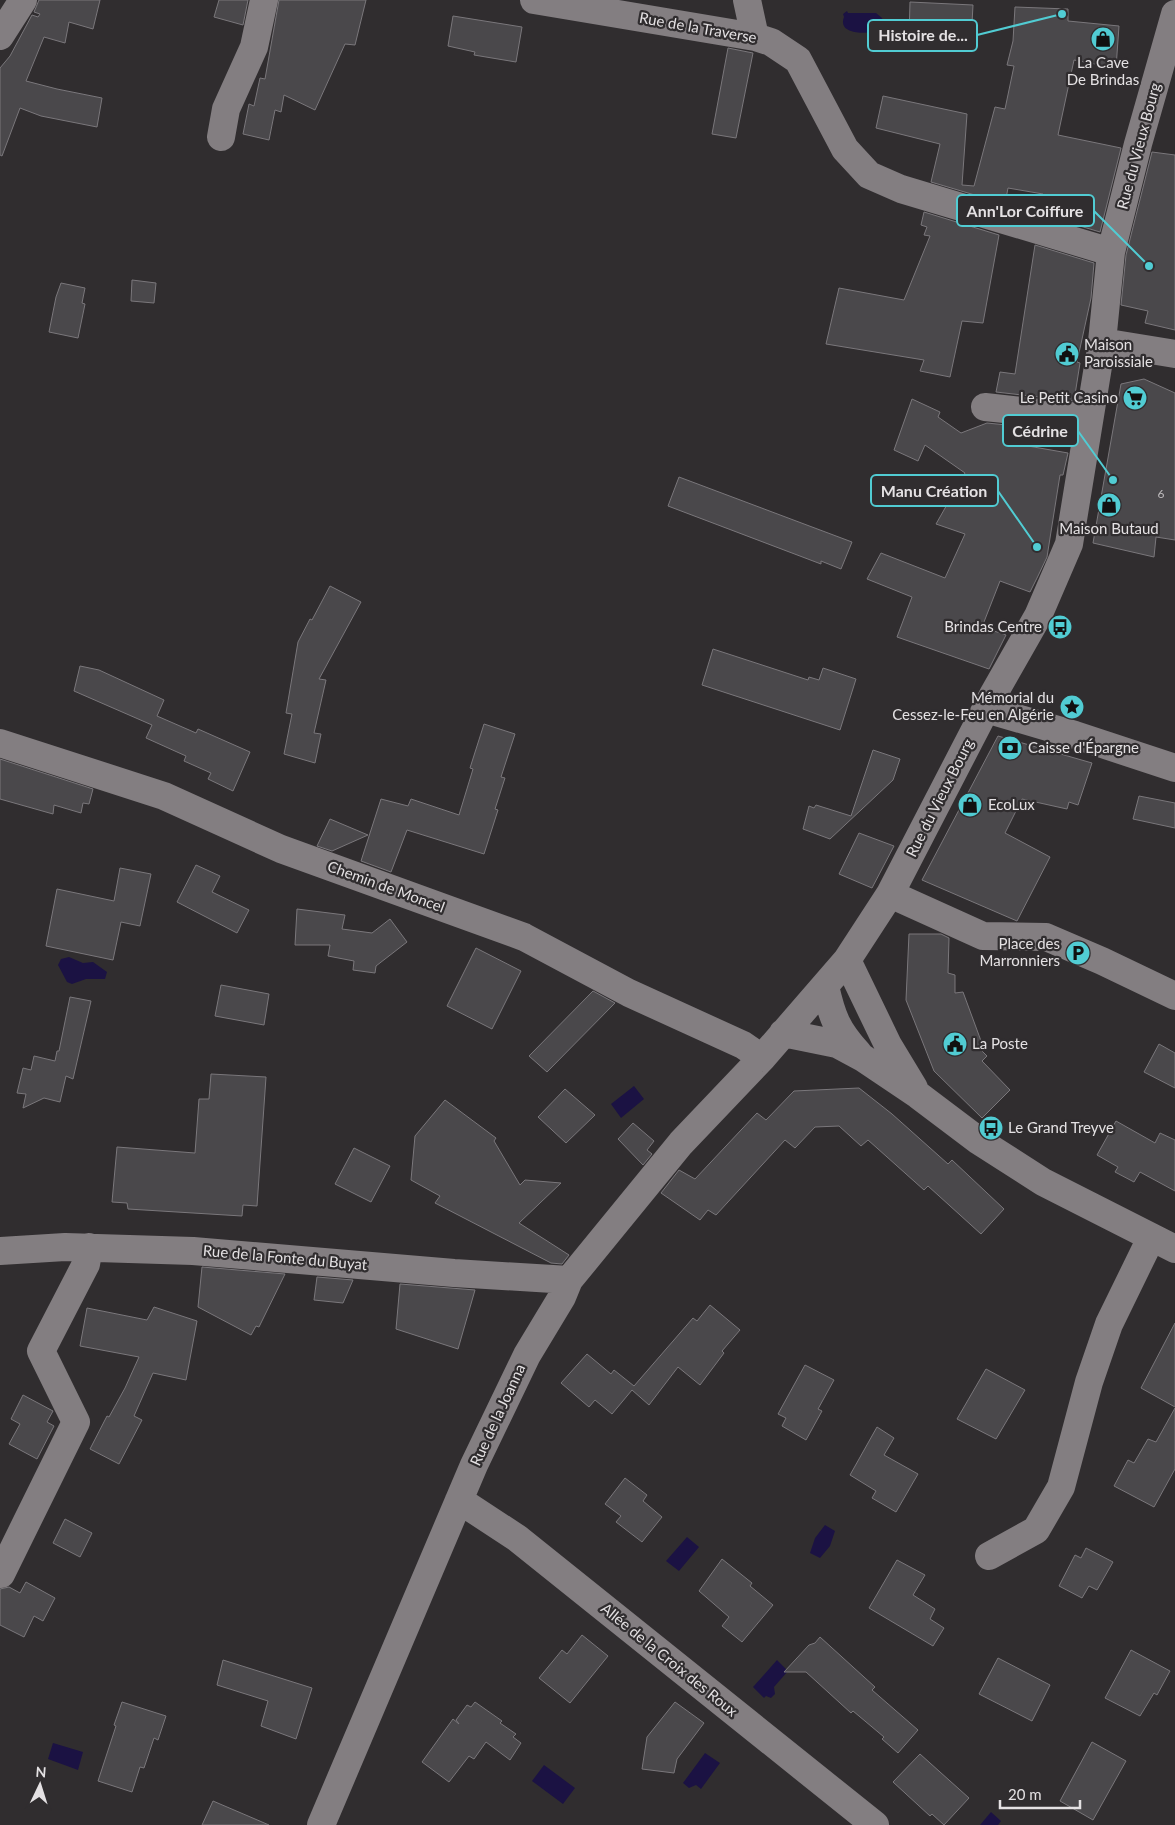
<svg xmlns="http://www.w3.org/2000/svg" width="1175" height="1825" font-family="Lato,sans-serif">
<rect width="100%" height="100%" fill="#302d2f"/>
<path fill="#1b1243" d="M 847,11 L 848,13 L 876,13 L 882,18 L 884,24 L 879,31 C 867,34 837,35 844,17 L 843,14 Z
M 69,957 L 83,963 L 93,962 L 107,972 L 105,979 L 86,979 L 72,984 L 67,982 L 58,965 L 61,959 Z
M 634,1086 L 644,1099 L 621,1118 L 611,1104 Z
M 825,1525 L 835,1531 L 830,1546 L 820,1558 L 810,1553 L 815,1538 Z
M 687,1537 L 699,1547 L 679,1571 L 666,1561 Z
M 777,1660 L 788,1671 L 774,1687 L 775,1694 L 771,1698 L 766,1696 L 764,1698 L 753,1687 Z
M 53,1743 L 83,1752 L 78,1770 L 48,1759 Z
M 705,1753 L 720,1763 L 701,1789 L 696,1785 L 689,1788 L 683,1783 Z
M 544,1765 L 575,1788 L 563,1804 L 532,1781 Z
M 991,1812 L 1001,1821 L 998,1825 L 980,1825 Z"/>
<path fill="#4a484b" stroke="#7a777b" d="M 39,0 L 100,0 L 93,29 L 69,22 L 65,43 L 44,37 L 26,81 L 57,89 L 102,98 L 97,127 L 41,116 L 20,108 L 2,156 L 0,155 L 0,68 L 10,56 L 32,15 L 38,17 L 40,14 L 34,12 Z
M 219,0 L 248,0 L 243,25 L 214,17 Z
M 279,0 L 366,0 L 355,45 L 345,44 L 315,110 L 284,95 L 281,112 L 275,110 L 269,140 L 243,134 L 249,104 L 254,106 L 260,78 L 265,79 Z
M 910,2 L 973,5 L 971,41 L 909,38 Z
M 1015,7 L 1068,9 L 1068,21 L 1119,26 L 1116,68 L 1074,60 L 1058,135 L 1121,148 L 1100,232 L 1040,214 L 1043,194 L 1008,188 L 1005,204 L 931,182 L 940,144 L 876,128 L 883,96 L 967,114 L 962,185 L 974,186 L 995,107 L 1005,109 L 1014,66 L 1007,65 L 1013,41 Z
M 453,16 L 522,27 L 516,62 L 474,55 L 475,52 L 448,46 Z
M 728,48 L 753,53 L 736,138 L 712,134 Z
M 1152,152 L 1175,155 L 1175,330 L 1145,323 L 1148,311 L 1121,305 L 1126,255 Z
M 924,212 L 999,235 L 983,323 L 962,321 L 950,377 L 920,371 L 924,360 L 826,344 L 839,288 L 904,300 L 930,236 L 924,235 L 927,227 L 921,225 Z
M 1035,245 L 1094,263 L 1091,298 L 1077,362 L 1080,363 L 1074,401 L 996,392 L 1000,372 L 1015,374 Z
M 132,280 L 156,283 L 154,303 L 131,301 Z
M 61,283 L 85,288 L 82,303 L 85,304 L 78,338 L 49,332 L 56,297 Z
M 1144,379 L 1175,393 L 1175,540 L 1156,537 L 1154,557 L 1093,543 L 1121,384 Z
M 912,399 L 940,412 L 938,417 L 961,433 L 987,423 L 1026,427 L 1028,446 L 1068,453 L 1063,475 L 1060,475 L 1047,557 L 1038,576 L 1030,592 L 1000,581 L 982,627 L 1006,635 L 989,669 L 897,637 L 912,597 L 867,579 L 881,553 L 945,578 L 965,534 L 936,524 L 965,473 L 925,445 L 918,461 L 894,450 Z
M 679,477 L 852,542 L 841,569 L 821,561 L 821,564 L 668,506 Z
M 330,586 L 361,602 L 319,679 L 326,680 L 314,733 L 321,734 L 315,763 L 284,754 L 292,714 L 286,713 L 298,642 L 310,619 L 312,620 Z
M 713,649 L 808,680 L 809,677 L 819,680 L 823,668 L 856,679 L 840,730 L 702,685 Z
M 80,666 L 99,670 L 164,700 L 157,716 L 196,733 L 198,729 L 250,752 L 233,791 L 208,779 L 211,773 L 184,761 L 186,756 L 146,738 L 152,725 L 74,691 Z
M 484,724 L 515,734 L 501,777 L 505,778 L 495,809 L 498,810 L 484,854 L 407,830 L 391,872 L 361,861 L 381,799 L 408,806 L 411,799 L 459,815 L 473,769 L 470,768 Z
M 998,736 L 1092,763 L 1078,805 L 1069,802 L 1067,809 L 1022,799 L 1005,833 L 1050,857 L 1017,921 L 922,880 Z
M 873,750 L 900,759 L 893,780 L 830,839 L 803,829 L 809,806 L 814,808 L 816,805 L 851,816 Z
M 0,759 L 93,789 L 89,804 L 83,803 L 81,813 L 54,805 L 53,814 L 0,799 Z
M 1139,796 L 1175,803 L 1175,828 L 1133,819 Z
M 330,819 L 368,835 L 332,851 L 317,846 Z
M 859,833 L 894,846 L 872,888 L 839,874 Z
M 196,865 L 220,876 L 212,892 L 249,910 L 237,933 L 177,902 Z
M 120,868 L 151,874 L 140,926 L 121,922 L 113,960 L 46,946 L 57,889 L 114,901 Z
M 297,909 L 345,915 L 342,929 L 372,933 L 390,919 L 407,942 L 376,966 L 375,973 L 353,970 L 354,961 L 328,956 L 330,945 L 295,945 Z
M 909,934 L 941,934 L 949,938 L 948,973 L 955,975 L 955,993 L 963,992 L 984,1049 L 981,1050 L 987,1056 L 982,1061 L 1010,1090 L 982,1118 L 934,1071 L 906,1000 Z
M 476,948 L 521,971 L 492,1029 L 447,1006 Z
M 221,985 L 269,994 L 264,1025 L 215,1016 Z
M 593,991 L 615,1003 L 547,1072 L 529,1056 Z
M 70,997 L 91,1001 L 73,1079 L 66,1076 L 60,1102 L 44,1098 L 23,1108 L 26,1094 L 17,1093 L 23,1068 L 31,1070 L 34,1056 L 55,1061 L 57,1051 L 59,1051 Z
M 1159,1044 L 1175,1053 L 1175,1088 L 1144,1072 Z
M 211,1074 L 266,1077 L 257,1206 L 243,1205 L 242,1216 L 128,1209 L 127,1203 L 112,1202 L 117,1147 L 195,1153 L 199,1099 L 209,1099 Z
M 859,1088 L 892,1114 L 948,1164 L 952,1160 L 1004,1209 L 981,1234 L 928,1186 L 924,1190 L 868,1140 L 861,1146 L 839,1126 L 815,1127 L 795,1148 L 785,1140 L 716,1215 L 708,1210 L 700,1220 L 661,1193 L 679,1170 L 695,1179 L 757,1113 L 766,1120 L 794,1091 Z
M 565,1089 L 595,1115 L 566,1143 L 538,1117 Z
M 445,1100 L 496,1138 L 494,1141 L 520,1185 L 525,1180 L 561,1183 L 519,1223 L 569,1255 L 562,1264 L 551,1263 L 435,1203 L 440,1196 L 411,1180 L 415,1136 Z
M 1116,1121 L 1155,1143 L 1160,1133 L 1175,1140 L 1175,1191 L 1140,1172 L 1134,1182 L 1115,1172 L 1118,1167 L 1097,1155 Z
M 633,1123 L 654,1141 L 647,1150 L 652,1154 L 643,1165 L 618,1139 Z
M 354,1148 L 390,1166 L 371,1202 L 335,1184 Z
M 202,1267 L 285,1274 L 259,1327 L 256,1326 L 251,1335 L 198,1307 Z
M 317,1277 L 353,1280 L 343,1303 L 314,1300 Z
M 400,1284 L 475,1290 L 458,1349 L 396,1329 Z
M 710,1305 L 740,1330 L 722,1351 L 724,1353 L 700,1385 L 678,1367 L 649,1405 L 632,1390 L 612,1414 L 595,1400 L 589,1407 L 561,1383 L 587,1354 L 611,1374 L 614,1370 L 634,1386 L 693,1318 L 697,1321 Z
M 154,1307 L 197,1321 L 186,1380 L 153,1373 L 134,1416 L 142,1420 L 119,1464 L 90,1449 L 107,1416 L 109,1417 L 125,1388 L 139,1357 L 80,1346 L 87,1308 L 147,1320 Z
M 1175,1323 L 1175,1407 L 1141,1388 Z
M 805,1365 L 834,1380 L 818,1409 L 822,1411 L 806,1440 L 782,1426 L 786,1418 L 778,1414 Z
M 986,1369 L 1025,1390 L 996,1439 L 957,1419 Z
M 23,1395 L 53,1411 L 47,1422 L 54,1426 L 37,1459 L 9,1444 L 20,1424 L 11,1419 Z
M 1175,1408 L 1175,1469 L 1154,1507 L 1114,1486 L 1128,1460 L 1134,1463 L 1148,1439 L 1156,1442 Z
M 877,1427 L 894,1438 L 884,1455 L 918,1474 L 896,1512 L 872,1498 L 876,1491 L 850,1475 Z
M 625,1478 L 647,1495 L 643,1501 L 662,1517 L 642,1542 L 616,1522 L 621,1516 L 605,1504 Z
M 65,1519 L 92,1533 L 80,1557 L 53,1543 Z
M 1086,1548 L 1113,1562 L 1097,1590 L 1089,1586 L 1082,1598 L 1059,1586 L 1075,1555 L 1081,1558 Z
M 722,1559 L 752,1583 L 750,1586 L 773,1605 L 742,1642 L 722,1626 L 729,1617 L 699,1591 Z
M 897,1560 L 925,1575 L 913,1595 L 935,1609 L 930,1619 L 944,1628 L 933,1646 L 869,1608 Z
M 26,1582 L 55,1598 L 43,1621 L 34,1616 L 24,1637 L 0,1625 L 0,1589 L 9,1587 L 20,1593 Z
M 582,1635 L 608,1656 L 570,1703 L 539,1678 L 562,1650 L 567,1654 Z
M 820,1637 L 875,1687 L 872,1690 L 918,1730 L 898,1753 L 882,1739 L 884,1737 L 853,1711 L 851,1713 L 806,1672 L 784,1672 L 809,1645 L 815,1643 Z
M 1131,1650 L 1170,1671 L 1157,1695 L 1154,1693 L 1140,1716 L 1105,1698 Z
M 998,1658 L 1050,1685 L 1032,1721 L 979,1694 Z
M 223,1660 L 312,1688 L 296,1739 L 261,1726 L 268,1701 L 217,1685 Z
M 122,1702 L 166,1716 L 158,1740 L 154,1738 L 144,1768 L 140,1767 L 132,1792 L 98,1781 L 116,1726 L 114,1725 Z
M 475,1702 L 502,1721 L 500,1723 L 516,1734 L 513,1737 L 521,1743 L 510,1760 L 486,1742 L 474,1759 L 469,1756 L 449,1782 L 422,1762 L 453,1719 L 459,1724 L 456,1720 L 467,1705 L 471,1707 Z
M 675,1702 L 704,1723 L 677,1759 L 674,1773 L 642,1769 L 647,1737 Z
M 1092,1742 L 1126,1761 L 1093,1820 L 1060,1801 Z
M 920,1754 L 969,1798 L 944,1825 L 932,1814 L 930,1816 L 893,1782 Z
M 213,1801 L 269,1825 L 202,1825 Z"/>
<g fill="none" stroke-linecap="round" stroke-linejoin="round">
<path stroke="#837e81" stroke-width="28" d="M 534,0 L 755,37 L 771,42 L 798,60 L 845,149 L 869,175 L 901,189 L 1111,252
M 747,0 L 755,37
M 0,36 L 23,0
M 221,137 L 226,109 L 254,47 L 264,0
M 1102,342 L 1175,354
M 985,407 L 1089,418
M 986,709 L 1075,735 L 1175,768
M 0,743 L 164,796 L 281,849 L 524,937 L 629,993 L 743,1045 L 762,1058
M 890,894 L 983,936 L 1046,937 L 1102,961 L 1175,996
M 847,960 L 888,1045 L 914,1088
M 825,986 C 832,1017 837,1030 858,1053
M 783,1033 L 837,1044 L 863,1058 L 918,1095 L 979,1141 L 1043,1182 L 1175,1249
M 0,1251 L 65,1247 L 193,1251 L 454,1273 L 569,1280
M 459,1500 L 517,1538 L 875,1825
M 989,1556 L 1036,1530 L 1061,1487 L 1089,1382 L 1109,1324 L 1151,1238
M 1,1574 L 76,1422 L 41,1351 L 86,1264 L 89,1247
M 321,1825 L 474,1465 L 527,1355 L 562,1297 L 569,1280 L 681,1143 L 762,1058 L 847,960 L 890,894 L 993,695 L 1038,616 L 1069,544 L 1102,342 L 1111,252 L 1138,144 L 1175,14"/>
</g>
<defs>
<symbol id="shop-disc" viewBox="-11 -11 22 22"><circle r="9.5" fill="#51ccd3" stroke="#302d2f"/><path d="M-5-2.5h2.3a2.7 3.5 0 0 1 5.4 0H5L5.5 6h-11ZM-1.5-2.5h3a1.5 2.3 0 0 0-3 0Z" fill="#111"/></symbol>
<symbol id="civic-disc" viewBox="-11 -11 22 22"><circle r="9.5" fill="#51ccd3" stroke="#302d2f"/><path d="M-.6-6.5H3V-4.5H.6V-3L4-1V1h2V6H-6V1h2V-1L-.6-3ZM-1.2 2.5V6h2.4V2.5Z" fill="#111"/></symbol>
<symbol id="supermarket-disc" viewBox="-11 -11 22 22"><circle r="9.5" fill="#51ccd3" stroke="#302d2f"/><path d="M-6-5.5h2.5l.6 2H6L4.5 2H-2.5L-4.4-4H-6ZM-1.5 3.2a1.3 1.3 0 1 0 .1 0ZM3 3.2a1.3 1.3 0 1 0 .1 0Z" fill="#111"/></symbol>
<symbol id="bus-disc" viewBox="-11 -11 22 22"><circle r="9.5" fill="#51ccd3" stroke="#302d2f"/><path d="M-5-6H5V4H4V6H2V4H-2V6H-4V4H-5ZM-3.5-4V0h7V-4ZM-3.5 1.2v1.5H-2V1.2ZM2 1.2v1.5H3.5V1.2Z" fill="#111"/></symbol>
<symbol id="sight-disc" viewBox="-11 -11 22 22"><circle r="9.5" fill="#51ccd3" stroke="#302d2f"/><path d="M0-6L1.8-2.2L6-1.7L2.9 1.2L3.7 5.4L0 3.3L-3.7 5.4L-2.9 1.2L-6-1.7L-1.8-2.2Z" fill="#111"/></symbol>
<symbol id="bank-disc" viewBox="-11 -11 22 22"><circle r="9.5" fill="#51ccd3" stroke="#302d2f"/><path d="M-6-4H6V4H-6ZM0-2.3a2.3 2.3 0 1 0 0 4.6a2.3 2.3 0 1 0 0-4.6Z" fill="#111"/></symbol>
<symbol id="parking-disc" viewBox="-11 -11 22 22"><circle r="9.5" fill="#51ccd3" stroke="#302d2f"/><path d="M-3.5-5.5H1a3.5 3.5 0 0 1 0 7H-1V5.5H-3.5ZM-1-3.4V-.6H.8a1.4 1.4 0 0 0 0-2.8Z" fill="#111"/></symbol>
</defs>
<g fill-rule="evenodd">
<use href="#shop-disc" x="1089" y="25" width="28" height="28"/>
<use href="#civic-disc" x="1053" y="340" width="28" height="28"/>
<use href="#supermarket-disc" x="1121" y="384" width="28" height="28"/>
<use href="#shop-disc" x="1095" y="491" width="28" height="28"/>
<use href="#bus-disc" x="1046" y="613" width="28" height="28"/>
<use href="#sight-disc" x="1058" y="693" width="28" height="28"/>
<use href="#bank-disc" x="996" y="734" width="28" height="28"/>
<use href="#shop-disc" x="956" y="791" width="28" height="28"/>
<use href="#parking-disc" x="1064" y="939" width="28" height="28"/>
<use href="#civic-disc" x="941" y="1030" width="28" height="28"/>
<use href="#bus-disc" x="977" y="1114" width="28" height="28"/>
</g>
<g text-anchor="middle" stroke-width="4.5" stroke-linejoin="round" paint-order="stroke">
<g font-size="12" fill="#bebbbd">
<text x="1161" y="498">6</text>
</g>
<g font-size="15" fill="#e4e1e3" stroke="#302d2f">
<text transform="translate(698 28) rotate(10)" y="5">Rue de la Traverse</text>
<text transform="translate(1139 146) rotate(-75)" y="5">Rue du Vieux Bourg</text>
<text transform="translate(940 798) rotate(-63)" y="5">Rue du Vieux Bourg</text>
<text transform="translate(386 887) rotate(20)" y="5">Chemin de Moncel</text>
<text transform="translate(285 1258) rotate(5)" y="5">Rue de la Fonte du Buyat</text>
<text transform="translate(498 1415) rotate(-65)" y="5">Rue de la Joanna</text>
<text transform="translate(669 1660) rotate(39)" y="5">Allée de la Croix des Roux</text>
</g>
<g font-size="15" fill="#e4e1e3" stroke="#302d2f" text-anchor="start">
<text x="1103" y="68" text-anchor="middle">La Cave<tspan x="1103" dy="17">De Brindas</tspan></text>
<text x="1084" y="350">Maison<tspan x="1084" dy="17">Paroissiale</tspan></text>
<text x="1118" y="403" text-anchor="end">Le Petit Casino</text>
<text x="1109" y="534" text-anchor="middle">Maison Butaud</text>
<text x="1042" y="632" text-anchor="end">Brindas Centre</text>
<text x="1054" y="703" text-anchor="end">Mémorial du<tspan x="1054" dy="17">Cessez-le-Feu en Algérie</tspan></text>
<text x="1028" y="753">Caisse d'Épargne</text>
<text x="988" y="810">EcoLux</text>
<text x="1060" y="949" text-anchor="end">Place des<tspan x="1060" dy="17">Marronniers</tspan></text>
<text x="972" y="1049">La Poste</text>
<text x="1008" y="1133">Le Grand Treyve</text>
</g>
</g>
<path fill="none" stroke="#51ccd3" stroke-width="2" d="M1062 14L977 35M1149 266L1094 211M1113 480L1078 431M1037 547L998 491"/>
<g fill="#51ccd3" stroke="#302d2f" stroke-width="2">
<circle cx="1062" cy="14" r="5"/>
<circle cx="1149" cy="266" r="5"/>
<circle cx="1113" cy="480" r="5"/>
<circle cx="1037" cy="547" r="5"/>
</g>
<g fill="#302d2f" stroke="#51ccd3" stroke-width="2">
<rect x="868" y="20" width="109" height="31" rx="5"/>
<rect x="957" y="195" width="137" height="31" rx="5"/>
<rect x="1003" y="415" width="75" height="31" rx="5"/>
<rect x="871" y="475" width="127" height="31" rx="5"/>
</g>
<g font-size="16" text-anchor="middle" font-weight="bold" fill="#e4e1e3">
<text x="923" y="41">Histoire de...</text>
<text x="1025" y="217">Ann'Lor Coiffure</text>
<text x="1040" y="437">Cédrine</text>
<text x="934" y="497">Manu Création</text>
</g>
<g transform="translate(40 1785) rotate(4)" stroke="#302d2f" stroke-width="4" paint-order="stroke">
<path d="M0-4L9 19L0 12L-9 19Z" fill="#e4e1e3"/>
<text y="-8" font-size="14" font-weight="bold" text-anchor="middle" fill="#e4e1e3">N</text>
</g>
<path d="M1000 1800v8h80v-8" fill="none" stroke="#e4e1e3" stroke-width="2.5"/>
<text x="1008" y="1800" font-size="15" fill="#e4e1e3" stroke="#302d2f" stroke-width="4" paint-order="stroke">20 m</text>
</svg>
